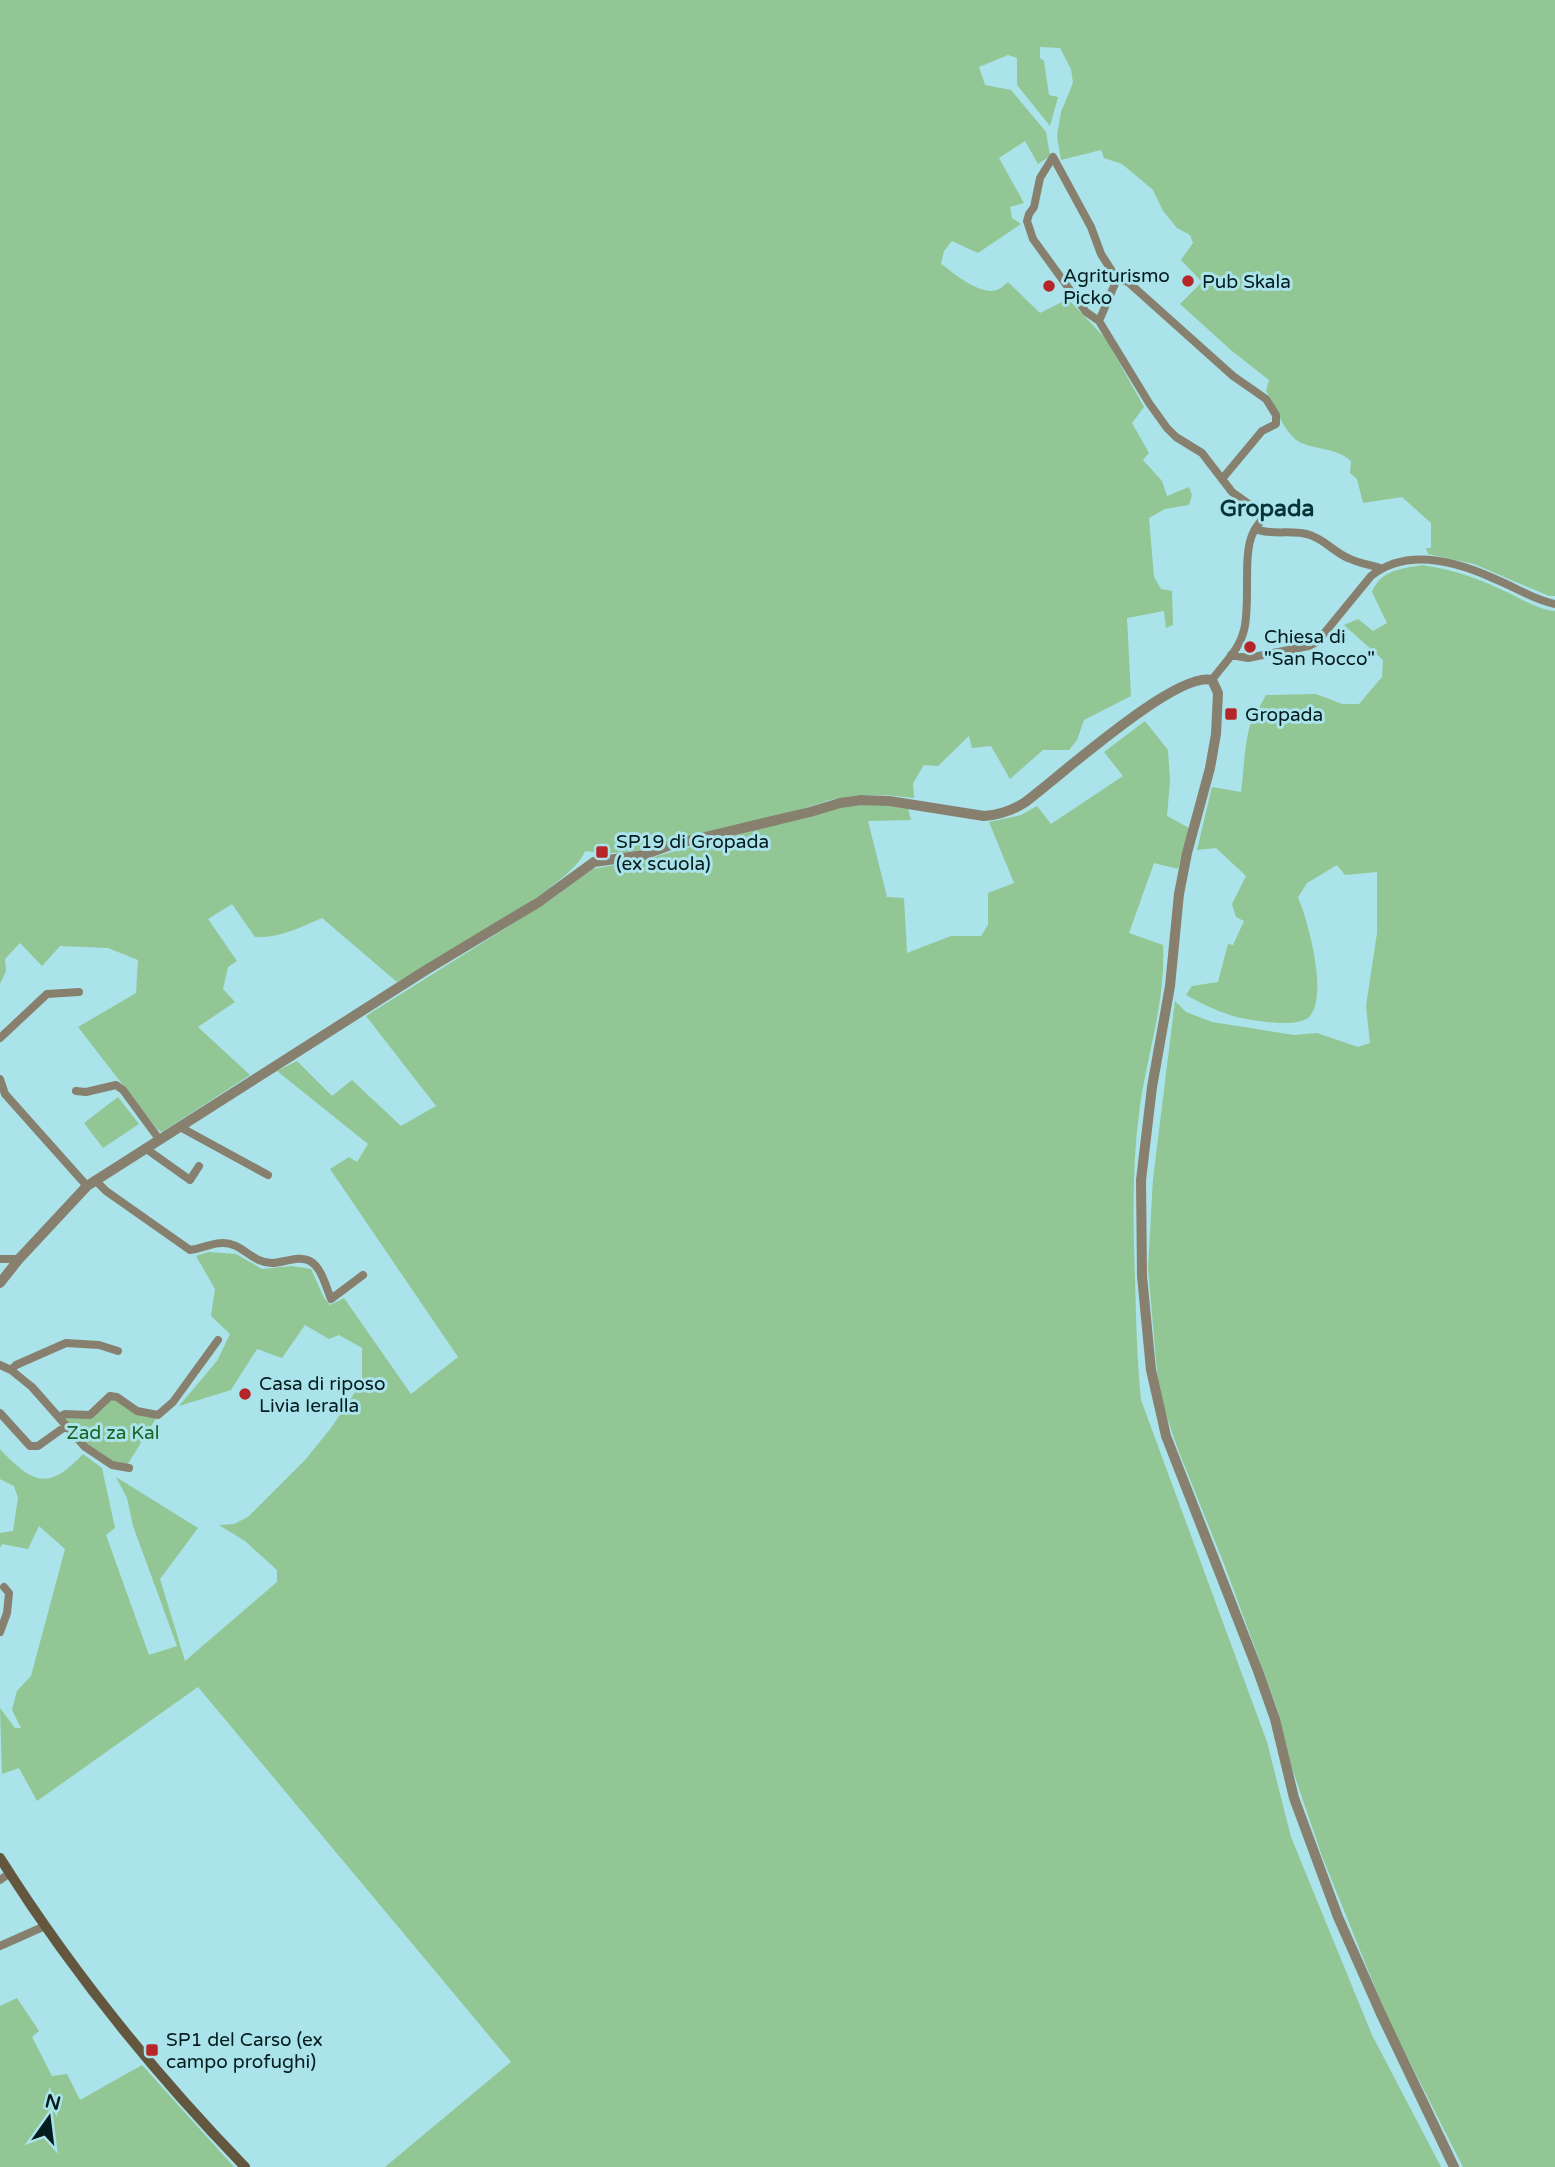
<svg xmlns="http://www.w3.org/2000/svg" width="1555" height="2167" font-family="'Varela Round',sans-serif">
<rect width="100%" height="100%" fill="#aae3ea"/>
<path fill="#92c694" d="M 0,0 L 1555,0 L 1555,596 L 1549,596 L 1474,564 L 1428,554 L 1426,548 L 1431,548 L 1431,523 L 1402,497 L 1363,503 L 1357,479 L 1350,473 L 1351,461 C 1335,446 1308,450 1295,439 C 1281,426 1276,407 1266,391 L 1269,380 L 1232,351 L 1180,304 L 1202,282 L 1181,260 L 1193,243 L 1190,235 L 1177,228 L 1163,211 L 1153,190 L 1122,164 L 1104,158 L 1101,150 L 1061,160 L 1057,136 L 1061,112 L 1073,83 L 1071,69 L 1060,48 L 1040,47 L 1040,58 L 1044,61 L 1049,95 L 1058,97 L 1050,126 L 1017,85 L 1017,58 L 1008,55 L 979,67 L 985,85 L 1011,90 L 1046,132 L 1050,156 L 1038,164 L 1025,141 L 999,158 L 1024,203 L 1010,207 L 1012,218 L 1021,224 L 978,253 L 952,241 L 944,251 L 941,264 C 954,273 982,298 999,289 C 1002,288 1005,284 1008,282 L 1040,313 L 1068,299 L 1106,339 L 1144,407 L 1132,423 L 1149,453 L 1143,460 L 1162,481 L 1167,496 L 1189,487 L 1192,495 L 1189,505 L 1165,509 L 1149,518 L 1154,577 L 1161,589 L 1172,591 L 1173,625 L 1166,628 L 1164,611 L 1127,618 L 1131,696 L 1084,720 L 1077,740 L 1069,750 L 1043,750 L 1010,779 L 991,746 L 972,748 L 969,736 L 938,766 L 924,765 L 913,783 L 914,798 L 886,795 L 859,795 L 830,800 L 790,813 L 657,845 C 633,853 610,855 585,851 C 574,885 434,960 397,982 L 322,918 C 299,928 280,938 255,937 L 232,904 L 208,919 L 237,961 L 228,967 L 223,989 L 235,1002 L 198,1027 L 250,1075 L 162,1132 L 157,1129 L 78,1027 L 136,993 L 138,960 L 108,948 L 60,946 L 42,966 L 20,943 L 5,959 L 6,971 L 0,984 Z
M 1422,565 C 1450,569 1475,577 1500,589 C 1519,597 1535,609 1555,611 L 1555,2167 L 1463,2167 L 1387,2017 L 1322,1856 L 1292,1768 L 1278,1711 L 1226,1569 L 1179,1452 L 1159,1395 L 1148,1268 L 1153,1179 L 1175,1001 L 1186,1012 L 1212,1022 L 1294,1035 L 1317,1033 L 1358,1047 L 1370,1043 L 1366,1006 L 1377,933 L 1377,872 L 1345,875 L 1337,865 L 1307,883 L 1298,897 C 1308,921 1329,996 1309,1017 C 1297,1029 1245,1020 1230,1015 C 1215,1010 1200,1003 1186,995 L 1192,986 L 1218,982 L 1228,944 L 1233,945 L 1244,921 L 1236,917 L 1232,904 L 1246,876 L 1216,848 L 1197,850 L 1212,787 L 1241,792 C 1244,770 1244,747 1250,725 C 1254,715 1261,705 1266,695 L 1316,694 L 1342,704 L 1359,704 L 1382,677 L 1383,660 L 1344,625 L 1358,619 L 1373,631 L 1387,623 L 1372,592 C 1381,570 1401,569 1422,565 Z
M 1145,721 L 1168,750 L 1170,781 L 1167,816 L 1189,828 L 1178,869 L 1154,863 L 1129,933 L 1163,945 C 1166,1003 1146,1057 1139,1113 C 1132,1168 1133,1223 1135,1278 C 1136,1319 1137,1359 1141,1400 L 1267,1742 L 1291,1837 L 1372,2035 L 1441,2167 L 385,2167 L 511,2062 L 198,1687 L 37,1801 L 19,1768 L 2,1774 L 0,1708 L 15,1728 L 21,1728 L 12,1710 L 17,1691 L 31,1676 L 65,1549 L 39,1526 L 28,1549 L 2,1544 L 0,1548 L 0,1533 L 13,1531 L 18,1498 L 14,1486 L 0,1479 L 0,1449 C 32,1483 48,1492 83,1454 L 102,1468 L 115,1528 L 106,1535 L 149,1655 L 177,1646 L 133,1526 L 127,1498 L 116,1477 L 198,1528 L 160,1579 L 185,1661 L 277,1582 L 277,1570 L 245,1541 L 219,1525 L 234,1524 L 248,1517 L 305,1460 L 331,1428 L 362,1382 L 362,1348 L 339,1335 L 329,1339 L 305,1325 L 282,1358 L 257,1349 L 231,1390 L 179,1406 L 217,1361 L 230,1334 L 211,1316 L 215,1289 L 196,1256 L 208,1252 L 236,1254 L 262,1269 L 292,1266 L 311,1269 L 324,1298 L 330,1305 L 344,1298 L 411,1394 L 458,1357 L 330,1169 L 349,1157 L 357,1162 L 368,1144 L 277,1071 L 297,1061 L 332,1096 L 352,1080 L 401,1126 L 436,1106 L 366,1016 L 552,899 L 593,869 L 642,860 L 841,807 L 874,804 L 908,809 L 911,820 L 868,821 L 887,897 L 904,898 L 907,953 L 951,936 L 981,936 L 988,925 L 988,893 L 1014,883 L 989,822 L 1021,815 L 1037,806 L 1051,824 L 1123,776 L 1104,752 Z
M 118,1097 L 139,1124 L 103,1148 L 84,1123 Z
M 110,1396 L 158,1415 L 126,1467 C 96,1463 78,1439 60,1417 L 81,1417 Z
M 17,1998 L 39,2031 L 32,2037 L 52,2076 L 67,2074 L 80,2100 L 142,2065 L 234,2167 L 0,2167 L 0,2006 Z"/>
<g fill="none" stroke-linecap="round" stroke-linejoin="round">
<path stroke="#88806f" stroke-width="8" d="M 1099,321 L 1117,279
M 1255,529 C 1273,536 1292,529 1310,535 C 1325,540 1334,552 1348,558 C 1358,563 1370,565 1380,568
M 1231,655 L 1248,658 L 1309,646 L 1317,642 L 1371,576 C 1407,547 1456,561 1495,579 C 1515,587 1534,600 1555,604
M 1212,680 C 1223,664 1239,651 1244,630 C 1251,603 1242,555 1253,533 C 1255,528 1259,524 1262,519 L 1260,512 L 1232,492 L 1202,453 L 1176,437 L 1167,428 L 1149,403 L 1099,321 L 1086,312 L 1033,239 L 1027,221 L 1029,214 L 1034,207 L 1040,178 L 1053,157 L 1091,227 L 1101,254 L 1117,279 L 1128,282 L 1233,376 L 1266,399 L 1276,415 L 1276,424 L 1262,431 L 1222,479
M 0,1038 L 47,994 L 79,992
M 0,1079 L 5,1094 L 87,1186
M 76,1091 L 86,1092 L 116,1085 L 123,1090 L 159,1139
M 180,1127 L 268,1175
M 145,1148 L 190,1180 L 199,1166
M 95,1180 L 106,1191 L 190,1250 C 200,1249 212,1243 222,1243 C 241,1242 252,1263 272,1263 C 283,1263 299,1255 310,1261 C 322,1268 326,1287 331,1299 L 363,1275
M 0,1259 L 19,1259
M 0,1365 L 11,1370 L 32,1387 L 85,1447 L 112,1465 L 129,1468
M 11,1370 L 16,1365 L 66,1343 L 99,1345 L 118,1351
M 0,1413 L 30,1446 L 38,1446 L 66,1426
M 60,1417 L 65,1414 L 90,1415 L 110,1396 L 117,1397 L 137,1411 L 158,1415 L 173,1402 L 218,1340
M 0,1632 L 7,1613 L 9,1593 L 4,1587
M 0,1880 L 10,1873
M 0,1946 L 45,1926"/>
<path stroke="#88806f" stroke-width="10" d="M 0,1283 L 19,1259 L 87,1186 L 426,970 L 539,902 L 594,862 L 643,855 L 668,846 L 810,812 L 840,803 L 861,800 L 889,801 L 984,816 C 999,815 1011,811 1024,803 C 1057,779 1176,670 1212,680 L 1218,693 L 1216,734 L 1210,768 L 1187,853 L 1179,894 L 1170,986 L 1152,1087 L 1141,1180 L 1142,1276 L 1151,1370 L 1166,1436 L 1258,1671 L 1275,1719 L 1294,1798 L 1338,1917 L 1381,2014 L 1454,2167"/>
<path stroke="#63573f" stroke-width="10" d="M 0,1858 C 70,1969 154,2073 245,2167"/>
</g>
<g fill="#b62629" stroke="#aae3ea" stroke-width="2.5">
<circle cx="1188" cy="281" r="7"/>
<circle cx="1049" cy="286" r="7"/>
<circle cx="1250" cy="647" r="7"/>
<rect x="1224" y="707" width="14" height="14" rx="3.5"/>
<rect x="595" y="845" width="14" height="14" rx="3.5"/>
<circle cx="245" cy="1394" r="7"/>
<rect x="145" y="2043" width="14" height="14" rx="3.5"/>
</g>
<g text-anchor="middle" stroke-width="6" stroke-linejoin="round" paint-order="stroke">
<g font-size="19" fill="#051c1e" stroke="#aae3ea" text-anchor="start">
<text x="1063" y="282">Agriturismo<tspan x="1063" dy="22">Picko</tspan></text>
<text x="1202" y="288">Pub Skala</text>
<text x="1264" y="643">Chiesa di<tspan x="1264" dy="22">"San Rocco"</tspan></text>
<text x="1245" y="721">Gropada</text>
<text x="616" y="848">SP19 di Gropada<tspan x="616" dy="22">(ex scuola)</tspan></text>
<text x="259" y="1390">Casa di riposo<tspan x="259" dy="22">Livia Ieralla</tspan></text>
<text x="166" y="2046">SP1 del Carso (ex<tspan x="166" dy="22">campo profughi)</tspan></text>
</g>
<g font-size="19" fill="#186625" stroke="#aae3ea">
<text x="113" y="1439">Zad za Kal</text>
</g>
<g font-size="23" font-weight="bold" fill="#073439" stroke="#aae3ea">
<text x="1267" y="516">Gropada</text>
</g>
</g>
<g transform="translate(49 2118) rotate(14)" stroke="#aae3ea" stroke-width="5" paint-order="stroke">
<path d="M0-5L12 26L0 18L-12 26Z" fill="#051c1e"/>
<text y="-10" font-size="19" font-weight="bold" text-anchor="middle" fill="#051c1e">N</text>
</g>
</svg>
